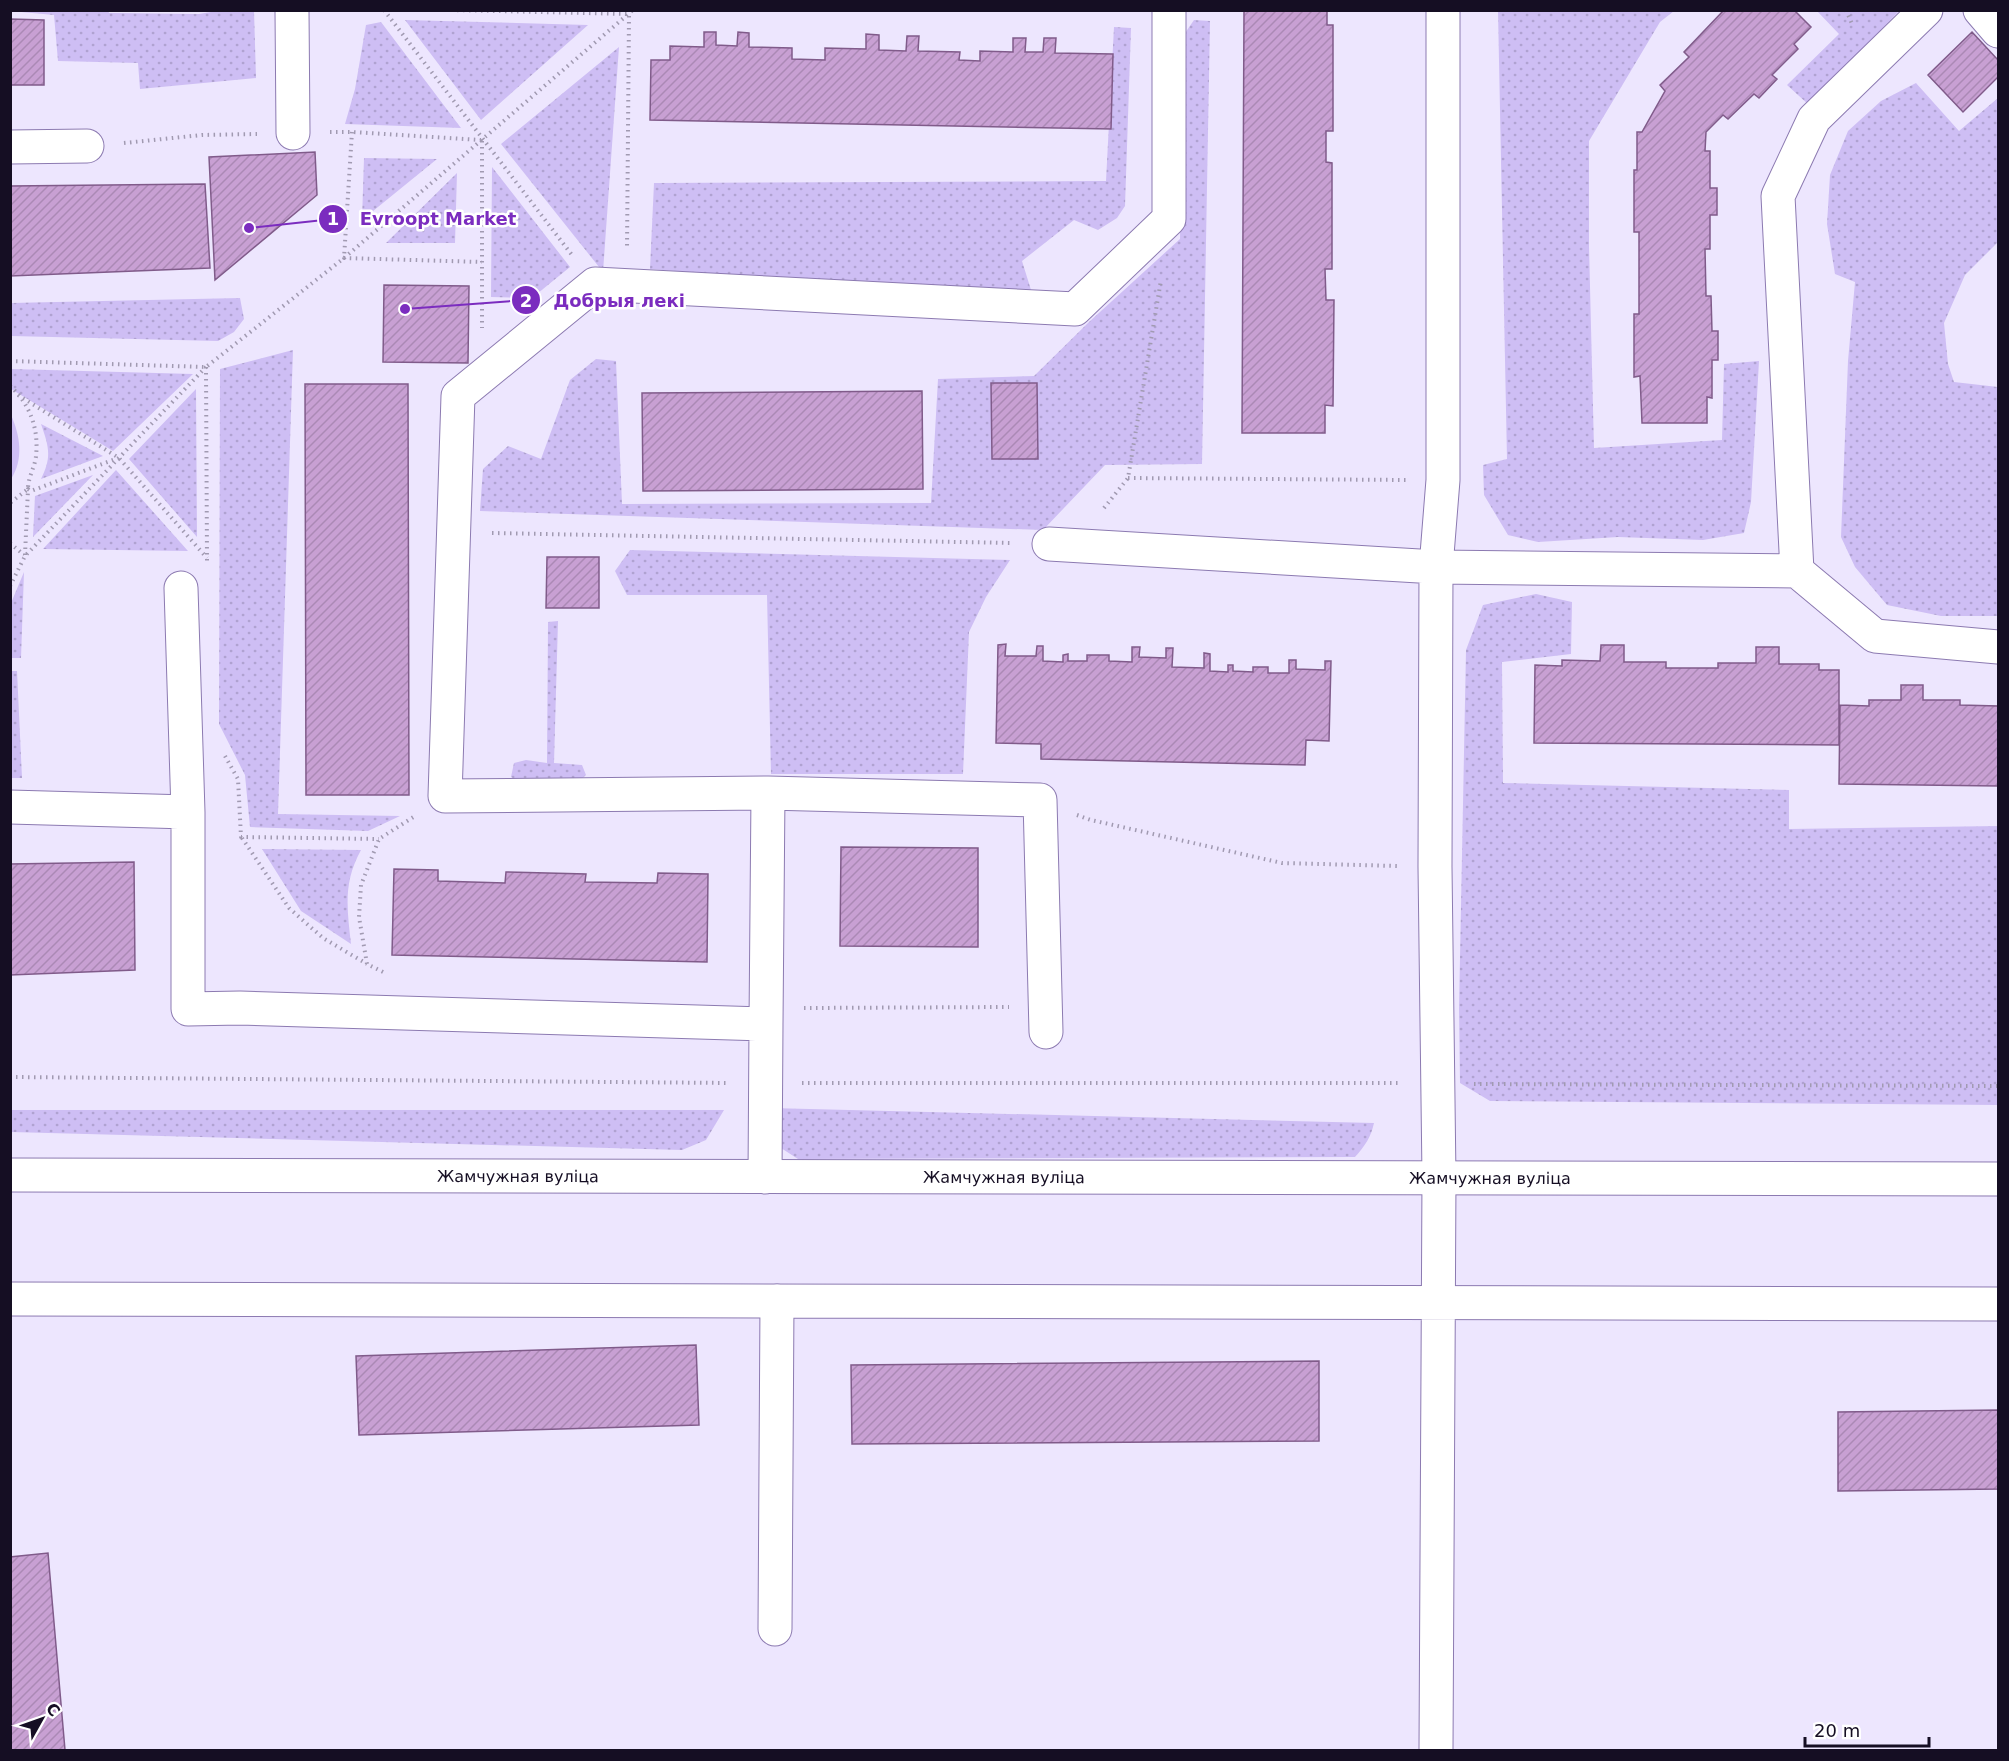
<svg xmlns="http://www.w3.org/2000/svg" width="2009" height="1761" font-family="'DejaVu Sans',sans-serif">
<defs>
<pattern id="grass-dots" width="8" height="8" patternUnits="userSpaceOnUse" patternTransform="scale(1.5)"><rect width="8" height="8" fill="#cebef4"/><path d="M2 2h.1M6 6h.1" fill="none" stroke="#b0a2d1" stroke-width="1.8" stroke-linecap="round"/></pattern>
<pattern id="building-hatch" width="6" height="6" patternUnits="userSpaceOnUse" patternTransform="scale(1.5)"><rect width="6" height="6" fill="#c8a0d3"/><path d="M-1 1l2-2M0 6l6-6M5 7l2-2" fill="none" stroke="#ab89b5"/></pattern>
</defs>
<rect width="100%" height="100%" fill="#ede6fe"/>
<path fill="url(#grass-dots)" d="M 108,10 L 109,13 L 199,14 L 217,11 L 254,11 L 256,78 L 140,89 L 138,63 L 58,61 L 54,15 L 10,11 Z
M 1498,11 L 1674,11 L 1660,22 L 1589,141 L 1589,246 L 1594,448 L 1722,440 L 1724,364 L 1759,361 L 1751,502 L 1744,533 L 1703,540 L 1618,537 L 1538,542 L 1508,535 L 1484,495 L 1483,465 L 1507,459 Z
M 1817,11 L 1899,11 L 1809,105 L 1787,85 L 1839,34 Z
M 405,20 L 588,25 L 481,120 Z
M 1194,20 L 1210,21 L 1202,464 L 1105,465 L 1043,530 L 480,511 L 483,469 L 508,446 L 541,459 L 570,380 L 596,359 L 616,361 L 622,504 L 931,503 L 938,379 L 1034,376 L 1089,322 L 1180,239 L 1183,36 Z
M 381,22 L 461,128 L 345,124 L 355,89 L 366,25 Z
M 1114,27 L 1131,28 L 1125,206 L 1117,218 L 1098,230 L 1074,220 L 1022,261 L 1031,290 L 1018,299 L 650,269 L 654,183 L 1106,181 Z
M 619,47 L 603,272 L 501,144 Z
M 1916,83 L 1959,131 L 1998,98 L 1998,242 L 1965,275 L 1944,323 L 1948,364 L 1954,382 L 1998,387 L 1998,616 L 1941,616 L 1887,605 L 1855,567 L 1841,537 L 1848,361 L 1855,282 L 1835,274 L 1827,224 L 1830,175 L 1848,131 L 1881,101 Z
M 364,158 L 437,159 L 362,220 Z
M 492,167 L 570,267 L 532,298 L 491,297 Z
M 457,173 L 455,243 L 386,243 Z
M 240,298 L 244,319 L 234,332 L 218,341 L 11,336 L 11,303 Z
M 293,350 L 278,814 L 400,816 L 368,831 L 250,827 L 245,775 L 219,724 L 220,369 Z
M 11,369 L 193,374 L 113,451 L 11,389 Z
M 196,389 L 197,537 L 129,459 Z
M 41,424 L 103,456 L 41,479 C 52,457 49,447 41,424 Z
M 116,470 L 188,551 L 43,549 Z
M 93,475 L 33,537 L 35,496 Z
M 630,550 L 1010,560 L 986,597 L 969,632 L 963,774 L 771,774 L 767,595 L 627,595 L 615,571 Z
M 24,572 L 21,658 L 11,658 L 11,603 Z
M 1536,594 L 1572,602 L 1571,654 L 1502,662 L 1503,783 L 1789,790 L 1789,829 L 1998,826 L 1998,1105 L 1490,1101 L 1460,1083 L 1459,1009 L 1466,650 L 1483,605 Z
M 558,621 L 554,763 L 582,765 L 586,775 L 578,782 L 523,784 L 511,777 L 514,763 L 526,760 L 547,763 L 548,622 Z
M 11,671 L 17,671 L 22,778 L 11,778 Z
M 262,849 L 361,850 C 343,883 347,908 351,944 L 301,911 Z
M 770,1108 L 1374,1123 C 1371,1137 1365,1146 1355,1157 L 798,1159 L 781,1148 Z
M 11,1110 L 724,1110 L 706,1140 L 682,1150 L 11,1132 Z"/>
<path fill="#cebef4" d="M 11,415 C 20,435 24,459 11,479 Z"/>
<path fill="url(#building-hatch)" stroke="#805b8a" stroke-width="1.5" d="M 1244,10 L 1327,10 L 1327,25 L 1333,25 L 1333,131 L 1326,131 L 1326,162 L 1332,163 L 1332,269 L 1325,269 L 1326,300 L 1334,300 L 1333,406 L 1325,405 L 1325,433 L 1242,433 Z
M 1724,10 L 1794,10 L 1811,27 L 1794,44 L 1798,49 L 1772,75 L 1777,79 L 1759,98 L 1754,94 L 1728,119 L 1723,115 L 1706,132 L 1705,151 L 1710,151 L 1710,188 L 1717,188 L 1717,215 L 1710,215 L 1710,249 L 1705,249 L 1706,296 L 1711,296 L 1712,331 L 1718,331 L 1718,360 L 1712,360 L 1712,398 L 1707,397 L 1707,423 L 1642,423 L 1640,376 L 1634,377 L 1634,314 L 1639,314 L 1639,232 L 1634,232 L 1634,170 L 1637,170 L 1637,132 L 1642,132 L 1665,91 L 1660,85 L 1689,57 L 1684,52 Z
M 10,19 L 44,20 L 44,85 L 10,85 Z
M 704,32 L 716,32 L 716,45 L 737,46 L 738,32 L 749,33 L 749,47 L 792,48 L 792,59 L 825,60 L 825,48 L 866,49 L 866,34 L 879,35 L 879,50 L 906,51 L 907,36 L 919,36 L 918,51 L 960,52 L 959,60 L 980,61 L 980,51 L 1013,52 L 1013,38 L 1026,38 L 1025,52 L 1043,52 L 1044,38 L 1056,38 L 1055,53 L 1113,54 L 1111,129 L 650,120 L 651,60 L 670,60 L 670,46 L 704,47 Z
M 1972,32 L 1998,60 L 1998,77 L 1963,112 L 1928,75 Z
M 315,152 L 317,195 L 215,280 L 209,157 Z
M 205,184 L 210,268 L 10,276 L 10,186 Z
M 384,285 L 469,286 L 468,363 L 383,362 Z
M 991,383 L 1037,383 L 1038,459 L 992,459 Z
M 305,384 L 408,384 L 409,795 L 306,795 Z
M 922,391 L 923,489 L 643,491 L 642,393 Z
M 547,557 L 599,557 L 599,608 L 546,608 Z
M 1006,644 L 1005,656 L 1036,656 L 1037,646 L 1043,646 L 1043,661 L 1063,662 L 1063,655 L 1068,654 L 1068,661 L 1087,661 L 1087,655 L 1109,655 L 1109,661 L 1132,662 L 1132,647 L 1140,647 L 1139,657 L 1166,658 L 1166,648 L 1173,648 L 1172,667 L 1204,668 L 1204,653 L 1210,654 L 1210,671 L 1228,672 L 1228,665 L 1233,665 L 1233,671 L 1253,672 L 1253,667 L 1268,667 L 1268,673 L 1289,673 L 1289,660 L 1296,660 L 1296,669 L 1325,670 L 1325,661 L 1331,661 L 1329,741 L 1306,740 L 1305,765 L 1041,759 L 1041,744 L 996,743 L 998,645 Z
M 1601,645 L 1624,645 L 1624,662 L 1666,662 L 1666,668 L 1718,668 L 1718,663 L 1756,663 L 1756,647 L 1779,647 L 1779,664 L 1819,664 L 1819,670 L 1839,670 L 1839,745 L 1534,743 L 1535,665 L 1562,666 L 1562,660 L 1600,661 Z
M 1901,685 L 1923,685 L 1923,700 L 1960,700 L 1960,705 L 1998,706 L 1998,786 L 1839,784 L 1840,705 L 1869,706 L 1869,700 L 1901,700 Z
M 841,847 L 978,848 L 978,947 L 840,946 Z
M 134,862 L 135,970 L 10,975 L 10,864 Z
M 394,869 L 438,870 L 438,881 L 505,883 L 506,872 L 586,874 L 585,882 L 657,883 L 658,873 L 708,874 L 707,962 L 392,955 Z
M 696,1345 L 699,1425 L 359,1435 L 356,1356 Z
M 1319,1361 L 1319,1441 L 852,1444 L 851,1365 Z
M 1998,1410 L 1998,1489 L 1838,1491 L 1838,1412 Z
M 48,1553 L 65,1750 L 10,1750 L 10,1557 Z"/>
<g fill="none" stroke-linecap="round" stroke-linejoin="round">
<defs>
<path id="minor" d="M 292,10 L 293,133
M 1980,10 L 1998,31
M 10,147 L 87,146
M 1049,544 L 1436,567 L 1797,571 L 1875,636 L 1998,647
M 1797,571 L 1778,196 L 1814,119 L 1926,10
M 181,588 L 188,812
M 768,793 L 445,796 L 458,396 L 595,284 L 1075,309 L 1169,219 L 1169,10
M 10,807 L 188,812 L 188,1009 L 240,1008 L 766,1024 L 765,1177
M 766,1024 L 768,793 L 1040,800 L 1046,1032
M 10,1299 L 1998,1304
M 775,1629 L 777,1301
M 1436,1750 L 1439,1177 L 1435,867 L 1436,567 L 1443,480 L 1443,10"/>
<g id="major">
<path id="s1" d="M 10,1175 L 1998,1179"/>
</g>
</defs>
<use href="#minor" stroke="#8c7ab1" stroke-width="35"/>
<use href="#major" stroke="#8c7ab1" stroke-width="35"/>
<path stroke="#a19ab1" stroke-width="4" stroke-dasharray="1.5 4.5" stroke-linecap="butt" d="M 384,10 L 572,255
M 451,10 L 629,14 L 627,249
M 1846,10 L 1853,26
M 330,132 L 352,132 L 481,140
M 352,132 L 344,258 L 482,262
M 482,141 L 482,328
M 124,143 L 202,135 L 257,134
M 10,361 L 206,367 L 344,258 L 633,10
M 206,367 L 207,561
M 10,386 C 30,404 39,429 36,456 C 35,467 28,477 28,489 L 10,503
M 18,395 L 119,458 L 207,558
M 1128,478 L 1406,480
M 1104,508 L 1128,478 L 1161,280
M 492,533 L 1012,543
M 10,543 L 24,555
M 25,555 L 28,489 L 31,491 L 118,458
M 10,586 L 25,556 L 206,367
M 225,756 L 238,779 L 241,837 L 379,839
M 1077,815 L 1091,820 L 1282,863 L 1397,866
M 242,838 L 289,908 L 323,938 L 367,964
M 383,972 L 367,964 L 359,917 L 361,885 L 379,839 L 415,816
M 804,1008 L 1009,1007
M 10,1077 L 729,1083
M 802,1083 L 1401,1083
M 1474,1084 L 1998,1086"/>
<use href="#minor" stroke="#fff" stroke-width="33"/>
<use href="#major" stroke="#fff" stroke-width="33"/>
</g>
<g text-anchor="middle" stroke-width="5" stroke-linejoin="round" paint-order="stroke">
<g font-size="16" fill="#150e23" stroke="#fff">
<text dy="6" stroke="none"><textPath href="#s1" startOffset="508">Жамчужная вуліца</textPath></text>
<text dy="6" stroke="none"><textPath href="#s1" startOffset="994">Жамчужная вуліца</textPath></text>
<text dy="6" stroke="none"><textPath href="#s1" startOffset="1480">Жамчужная вуліца</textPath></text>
</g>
</g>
<path fill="none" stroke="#7b2cbf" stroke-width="2" d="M249 228L333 219M405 309L526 300"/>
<g fill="#7b2cbf" stroke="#fff" stroke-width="2">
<circle cx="249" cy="228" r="6"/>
<circle cx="405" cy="309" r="6"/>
<circle cx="333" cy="219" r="15"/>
<circle cx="526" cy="300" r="15"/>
</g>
<g font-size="18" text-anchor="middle" font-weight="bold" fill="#fff">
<text x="333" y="225">1</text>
<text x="526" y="307">2</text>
</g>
<g font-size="18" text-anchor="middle" font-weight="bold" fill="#7b2cbf" stroke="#fff" stroke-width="5" stroke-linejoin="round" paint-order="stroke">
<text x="438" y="225">Evroopt Market</text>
<text x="619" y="307">Добрыя лекі</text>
</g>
<rect width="2009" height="1761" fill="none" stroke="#150e23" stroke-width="24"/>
<g transform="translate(42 1719) rotate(50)" stroke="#ffffff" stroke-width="4.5" paint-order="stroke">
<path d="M0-4.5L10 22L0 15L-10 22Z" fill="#150e23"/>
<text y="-9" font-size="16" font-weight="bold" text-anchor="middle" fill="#150e23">С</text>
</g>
<path d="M1805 1737v9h124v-9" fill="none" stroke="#150e23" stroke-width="3"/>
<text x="1814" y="1737" font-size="18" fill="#150e23" stroke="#ffffff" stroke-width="4.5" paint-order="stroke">20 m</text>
</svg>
